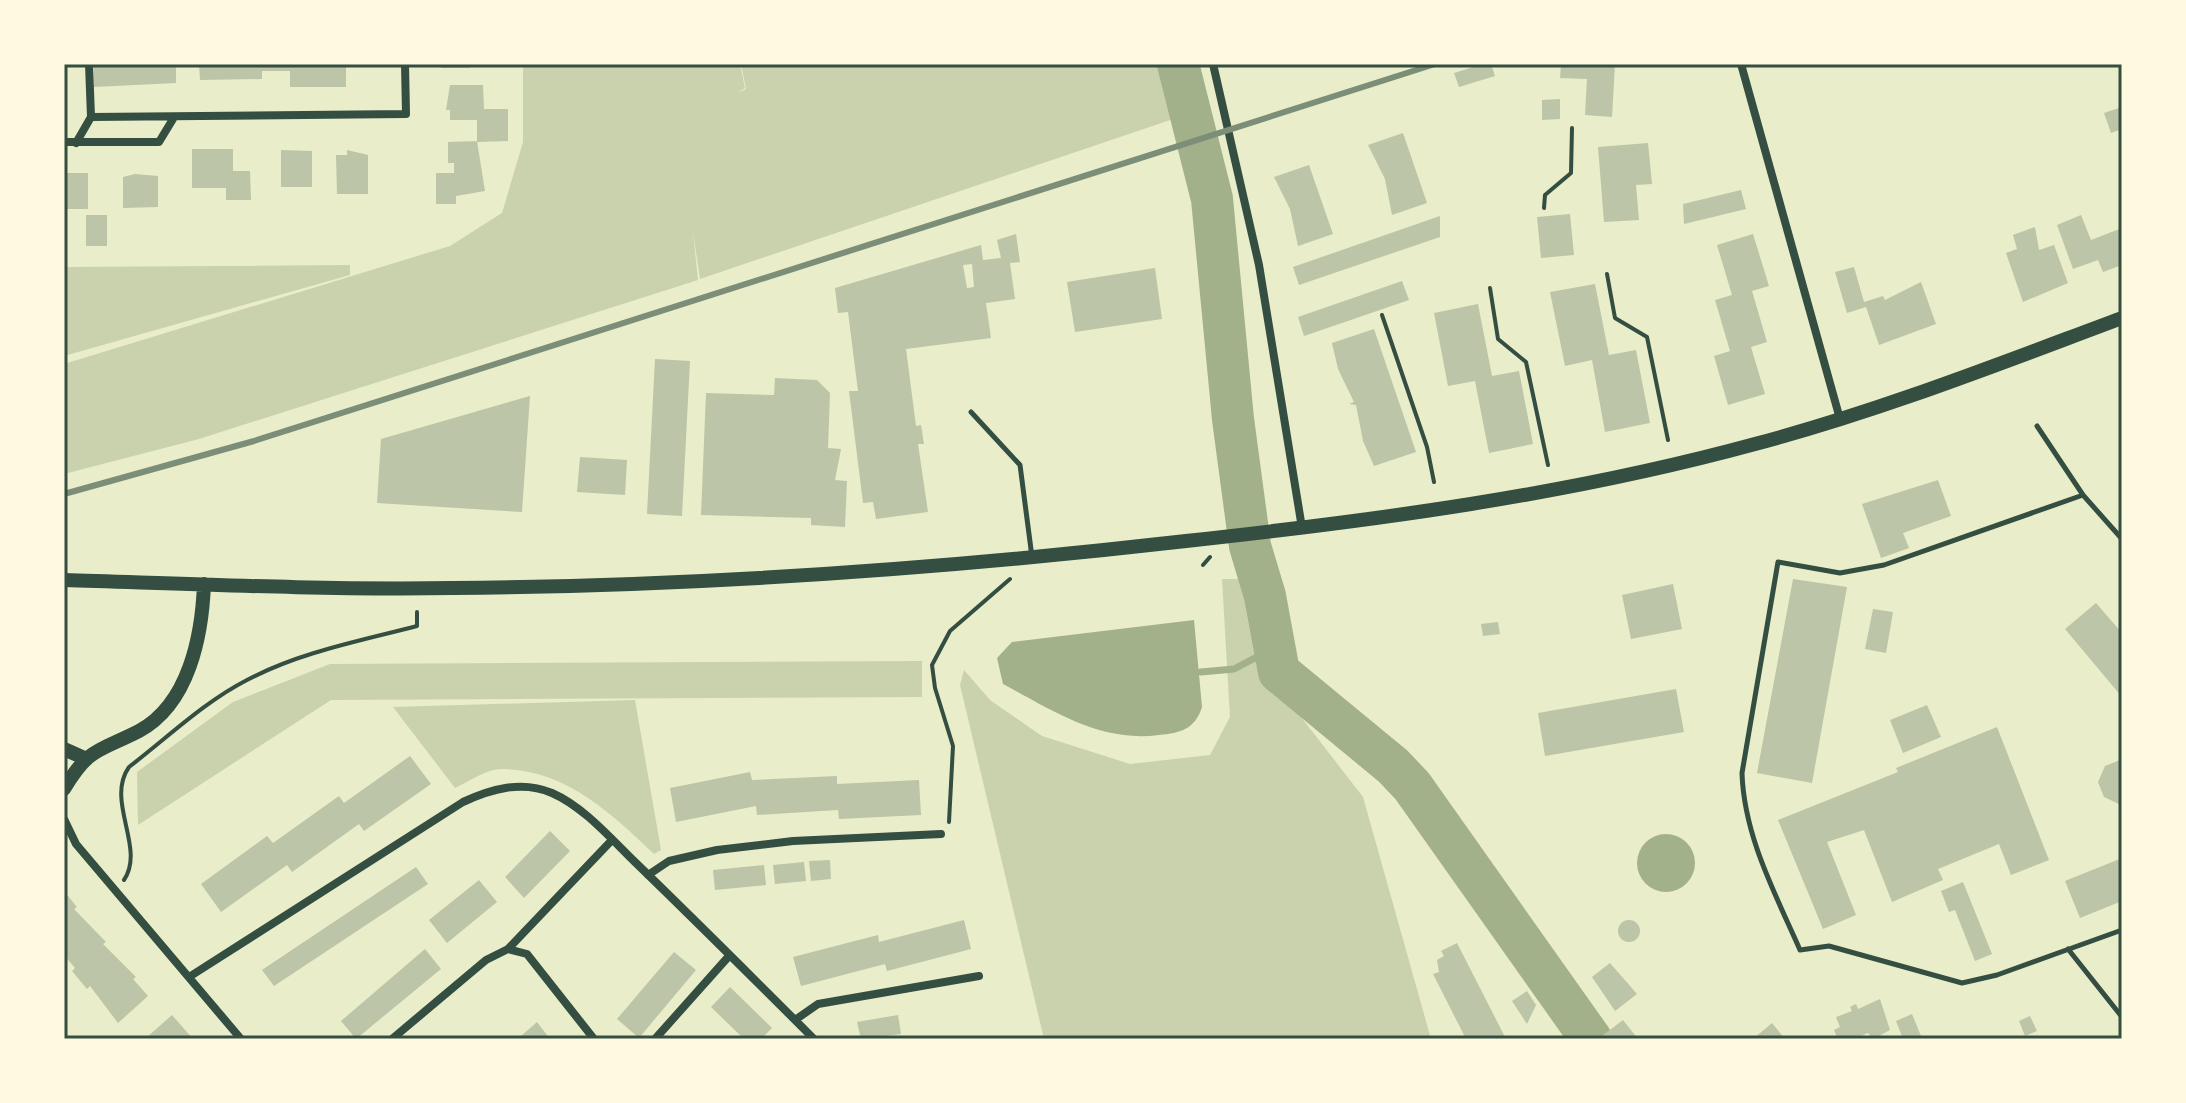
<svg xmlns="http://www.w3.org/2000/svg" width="2186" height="1103" font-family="Overpass,sans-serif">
<rect width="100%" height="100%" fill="#e9edc9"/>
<path fill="#cad2ad" d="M 523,64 L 740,64 L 745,88 L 737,93 L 746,89 L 741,64 L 1169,64 L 1185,115 L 700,279 L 693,232 L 698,280 L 199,439 L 64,474 L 64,364 L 450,246 L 502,213 L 523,142 Z
M 350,265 L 350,275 L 64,356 L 64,267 Z
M 1222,579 L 1242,579 L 1271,678 L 1363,797 L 1431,1039 L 1044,1039 L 960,685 L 964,670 L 990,700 L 1042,736 L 1130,764 L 1210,755 L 1230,717 Z
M 922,661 L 922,697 L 331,700 L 138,825 L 137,772 L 233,702 L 330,664 Z
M 635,700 L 661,850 L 654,854 C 611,813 565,769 501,769 C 487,769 468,782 455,788 L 393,707 Z"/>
<path fill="#a3b18a" d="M 1194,620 L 1202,707 C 1195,729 1181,733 1159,735 C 1101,743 1053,711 1003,684 L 997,658 L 1012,642 Z
M1637 863a29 29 0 1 1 58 0a29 29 0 1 1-58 0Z"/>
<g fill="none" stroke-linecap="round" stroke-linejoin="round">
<path stroke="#a3b18a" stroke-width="7" d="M 1201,672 L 1234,669 L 1274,648"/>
<path stroke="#a3b18a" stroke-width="42" d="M 1178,64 L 1212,199 L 1233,419 L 1250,546 L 1265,596 L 1279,672 L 1393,766 L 1412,786 L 1591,1039"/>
</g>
<path fill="#bcc5a7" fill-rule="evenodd" d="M 94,64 L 176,64 L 176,83 L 94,87 Z
M 199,64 L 346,64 L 346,87 L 290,87 L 290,71 L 262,71 L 262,79 L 200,80 Z
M 441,64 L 470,64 L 470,68 L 441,68 Z
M 1483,64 L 1491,64 L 1495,76 L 1459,87 L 1454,73 Z
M 1561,64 L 1615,64 L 1612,117 L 1585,115 L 1587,79 L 1560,78 Z
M 450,85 L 483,85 L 484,109 L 508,109 L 508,141 L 477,142 L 477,120 L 450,120 L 450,110 L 446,110 Z
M 1560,99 L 1560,119 L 1542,120 L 1542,100 Z
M 2122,107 L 2122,129 L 2111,133 L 2104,113 Z
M 1403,133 L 1427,203 L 1392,215 L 1385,179 L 1368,145 Z
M 477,141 L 485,191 L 456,196 L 456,204 L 436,204 L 436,173 L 454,173 L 454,163 L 448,163 L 448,142 Z
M 1648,143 L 1652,184 L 1636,185 L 1639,220 L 1604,222 L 1598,147 Z
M 192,149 L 233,149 L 233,171 L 250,171 L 251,200 L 226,200 L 226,188 L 192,188 Z
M 281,150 L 312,151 L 312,187 L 281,187 Z
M 347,150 L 368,155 L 368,194 L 337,194 L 336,155 L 347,155 Z
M 1309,165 L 1333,234 L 1298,246 L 1290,209 L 1274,177 Z
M 64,173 L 88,173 L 88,209 L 64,209 Z
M 135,174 L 158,176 L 158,207 L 123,208 L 123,177 Z
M 1741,190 L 1746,209 L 1684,224 L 1683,204 Z
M 1570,214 L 1574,255 L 1541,258 L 1537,217 Z
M 86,215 L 107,215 L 107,246 L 86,246 Z
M 2081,215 L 2091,240 L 2122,228 L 2122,265 L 2103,272 L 2098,260 L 2073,269 L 2057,225 Z
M 1440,216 L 1440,237 L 1299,285 L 1293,267 Z
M 2035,227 L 2039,250 L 2054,245 L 2068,283 L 2023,302 L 2006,253 L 2017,249 L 2013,235 Z
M 1016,234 L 1020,262 L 1010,263 L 1015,299 L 986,303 L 991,338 L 906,349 L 916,426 L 921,425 L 924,444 L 918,444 L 928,512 L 876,519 L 873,502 L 863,503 L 849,391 L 858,391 L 848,312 L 838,313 L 835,288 L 981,245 L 983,260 L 1001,258 L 997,240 ZM 972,264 L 974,287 L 967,288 L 963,265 Z
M 1753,234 L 1769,286 L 1752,291 L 1767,342 L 1751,347 L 1765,394 L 1728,405 L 1714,356 L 1730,351 L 1715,300 L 1732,295 L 1717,245 Z
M 1854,267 L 1864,302 L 1883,296 L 1885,300 L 1921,282 L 1936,324 L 1879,345 L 1866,307 L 1847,313 L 1835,272 Z
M 1155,268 L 1162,319 L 1075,332 L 1067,282 Z
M 1402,281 L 1409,300 L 1304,336 L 1298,317 Z
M 1595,284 L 1609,355 L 1636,350 L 1650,423 L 1605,432 L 1592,360 L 1565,366 L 1550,292 Z
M 1478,304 L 1492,376 L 1519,371 L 1533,444 L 1489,453 L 1475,381 L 1448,386 L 1434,313 Z
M 1374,329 L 1416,452 L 1374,466 L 1363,441 L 1356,405 L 1349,404 L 1354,402 L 1338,369 L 1332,343 Z
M 655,359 L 690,361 L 682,516 L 647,514 Z
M 775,378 L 817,380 L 830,393 L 828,448 L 841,449 L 835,480 L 847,481 L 845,527 L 811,525 L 811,518 L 701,515 L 706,393 L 774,395 Z
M 530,396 L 522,512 L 377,503 L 381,439 Z
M 580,457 L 627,460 L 625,495 L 577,492 Z
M 1938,480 L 1951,516 L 1903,533 L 1909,548 L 1881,558 L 1862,504 Z
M 1793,579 L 1847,587 L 1812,783 L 1757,773 Z
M 1673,584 L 1682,629 L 1631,639 L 1622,595 Z
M 2096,603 L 2122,633 L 2122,697 L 2065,629 Z
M 1873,609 L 1893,612 L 1886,653 L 1865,649 Z
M 1498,622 L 1500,634 L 1483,636 L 1481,624 Z
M 1676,689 L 1684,732 L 1545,756 L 1538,713 Z
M 1927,705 L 1941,737 L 1903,753 L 1890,720 Z
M 1997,727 L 2049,860 L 2011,875 L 1999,844 L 1938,869 L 1943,880 L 1892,902 L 1864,830 L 1827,842 L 1856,915 L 1823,929 L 1778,820 L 1898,772 L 1896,768 Z
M 410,756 L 431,784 L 364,831 L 359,824 L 292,872 L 287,865 L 221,912 L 201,884 L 267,836 L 273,843 L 339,796 L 344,803 Z
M 2120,760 L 2122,803 L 2119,804 L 2104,797 L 2098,782 L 2105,766 Z
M 750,772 L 752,780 L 837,776 L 837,784 L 919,780 L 921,815 L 839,819 L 838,810 L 757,815 L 756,806 L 676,822 L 670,788 Z
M 550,831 L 570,851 L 524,898 L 505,877 Z
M 2122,858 L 2122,901 L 2080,918 L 2065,881 Z
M 830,860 L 831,879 L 811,881 L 809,861 Z
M 804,862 L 806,881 L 775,884 L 773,865 Z
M 764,865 L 766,885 L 715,890 L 713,870 Z
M 416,867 L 428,884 L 274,986 L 262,970 Z
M 479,880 L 497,902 L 447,943 L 429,920 Z
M 1963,882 L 1992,954 L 1975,961 L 1955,910 L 1949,912 L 1941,891 Z
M 64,891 L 77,907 L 74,909 L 106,942 L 103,944 L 136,977 L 133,979 L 148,996 L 118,1023 L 90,986 L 87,989 L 72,971 L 75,968 L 64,955 Z
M 964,920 L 971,949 L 887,971 L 885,964 L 801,986 L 793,957 L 878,935 L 879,942 Z
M1618 931a11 11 0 1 1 22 0a11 11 0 1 1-22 0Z
M 1457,943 L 1506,1039 L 1466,1039 L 1433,974 L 1439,972 L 1437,960 L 1444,956 L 1441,951 Z
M 425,949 L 441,969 L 356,1039 L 341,1021 Z
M 674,952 L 696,970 L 639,1038 L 617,1019 Z
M 1610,963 L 1637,994 L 1615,1011 L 1592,977 Z
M 730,987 L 772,1028 L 761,1039 L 744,1039 L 711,1007 Z
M 1527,991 L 1536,1005 L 1527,1024 L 1512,1001 Z
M 1880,999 L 1890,1030 L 1873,1039 L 1868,1033 L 1853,1039 L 1838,1039 L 1834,1030 L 1840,1027 L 1836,1017 L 1852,1011 L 1850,1007 L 1856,1004 L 1858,1009 Z
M 1912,1014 L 1921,1036 L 1903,1039 L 1896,1021 Z
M 172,1015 L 193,1039 L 145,1039 Z
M 898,1015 L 901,1034 L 861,1039 L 857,1022 Z
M 2030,1016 L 2037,1031 L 2025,1036 L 2019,1021 Z
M 1623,1020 L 1638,1039 L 1604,1039 L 1602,1036 Z
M 537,1022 L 550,1039 L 517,1039 L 520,1037 Z
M 1772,1023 L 1785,1039 L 1753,1039 Z"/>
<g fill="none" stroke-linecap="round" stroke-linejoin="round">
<path stroke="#344e41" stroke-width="4" d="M 1544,208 L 1545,195 L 1571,173 L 1572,128
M 1607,274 L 1615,318 L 1647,337 L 1668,440
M 1490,288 L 1498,339 L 1526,362 L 1548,465
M 1382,315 L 1427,447 L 1434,482
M 1203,565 L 1210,557
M 949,822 L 953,746 L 935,688 L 932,665 L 950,631 L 1010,579
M 124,880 C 146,848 105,801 129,767 C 167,738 204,702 247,680 C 300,652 360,641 417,626 L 417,612"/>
<path stroke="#344e41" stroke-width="5" d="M 971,412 L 1020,465 L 1032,557
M 2037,426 L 2083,495 L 2122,539
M 2083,495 L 1884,565 L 1840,573 L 1778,562 L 1742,773 C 1744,836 1775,893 1800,950 L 1829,946 L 1962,983 L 1997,975 L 2122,930
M 2068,949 L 2122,1017"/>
<path stroke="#344e41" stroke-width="8" d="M 1213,64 L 1259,265 L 1302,528
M 1741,64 L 1840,419
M 91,117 L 406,114 L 405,64
M 64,142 L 159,142 L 173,119
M 76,143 L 91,117 L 89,64
M 64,819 L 76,844 L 241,1039
M 648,875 L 669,861 L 717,850 L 793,841 L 941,834
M 508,949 L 612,840
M 189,977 L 463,802 C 491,789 522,780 552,793 C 584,807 611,839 636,863 C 696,921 755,980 814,1039
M 795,1020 L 818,1004 L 979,976
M 392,1039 L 486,960 L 508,949 L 527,954 L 594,1039
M 655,1039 L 729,956"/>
<path stroke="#344e41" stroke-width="14" d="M 64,580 C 193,584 323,590 453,588 C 698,586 942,569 1186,541 C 1378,520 1568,495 1755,444 C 1880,411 2001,363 2122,318
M 64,749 L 84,758
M 64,789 C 89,747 98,752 139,731 C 189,704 202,636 204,584"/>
<path stroke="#7c8e77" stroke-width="6" d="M 64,494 L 254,441 L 1435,64"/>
</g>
<rect width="2186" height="1103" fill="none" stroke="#fefae0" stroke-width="132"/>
<rect x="66" y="66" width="2054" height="971" fill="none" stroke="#344e41" stroke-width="3"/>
</svg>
